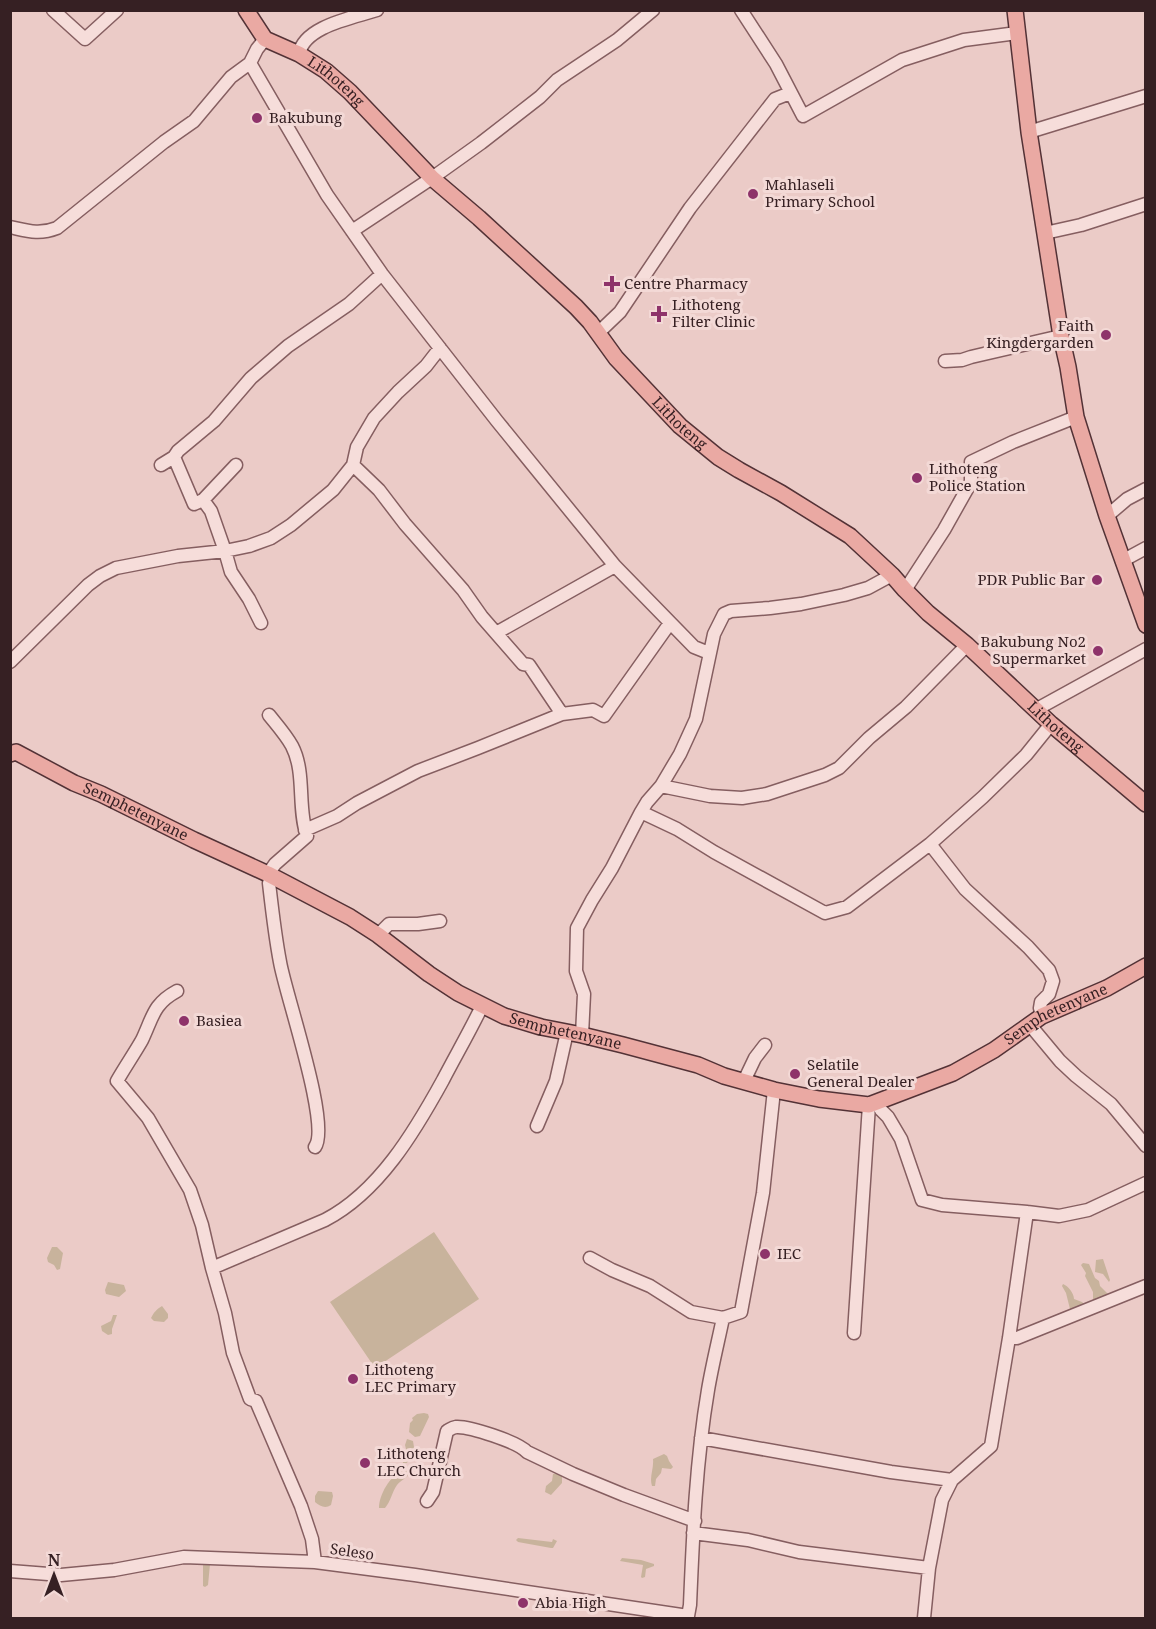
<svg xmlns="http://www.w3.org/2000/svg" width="1156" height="1629" font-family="'Noto Serif',serif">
<rect width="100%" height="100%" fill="#ebcbc7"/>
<path fill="#c8b39c" d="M 434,1232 L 479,1299 L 375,1368 L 330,1302 Z
M 52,1247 L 57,1247 L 63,1253 L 60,1269 L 57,1270 L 54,1265 L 48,1262 L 47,1258 Z
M 1103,1259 L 1110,1280 L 1109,1282 L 1103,1274 L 1095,1272 L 1096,1260 Z
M 1083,1263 L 1089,1264 L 1095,1278 L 1099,1281 L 1100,1286 L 1108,1294 L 1108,1297 L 1096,1300 L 1093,1299 L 1093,1292 L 1085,1276 L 1086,1273 L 1081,1265 Z
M 108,1282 L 124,1285 L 126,1291 L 119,1297 L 106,1294 L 105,1290 Z
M 1063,1284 C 1068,1286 1074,1293 1074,1299 L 1082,1302 L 1084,1304 L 1082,1307 L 1070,1309 L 1066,1293 L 1062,1286 Z
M 162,1306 L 168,1314 L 168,1318 L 164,1322 L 154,1321 L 151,1318 C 154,1312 157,1309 162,1306 Z
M 113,1315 L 117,1315 L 112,1329 L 112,1334 L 108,1335 L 102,1331 L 101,1326 L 111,1321 Z
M 424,1413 L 428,1414 L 429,1417 L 420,1436 L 415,1437 L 409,1432 L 410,1423 L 413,1420 L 412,1418 L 417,1414 Z
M 407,1439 L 413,1441 L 414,1447 L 407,1463 L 403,1463 L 402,1458 L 406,1449 L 405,1445 Z
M 664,1454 L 667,1456 L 669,1461 L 673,1467 L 671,1469 L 662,1468 L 661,1473 L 656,1479 L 655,1486 L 652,1486 C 649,1477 654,1469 653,1459 Z
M 403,1471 L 408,1471 L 409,1475 C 405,1479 401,1480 397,1485 C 392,1492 391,1501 385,1508 L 379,1508 C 379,1495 390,1475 403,1471 Z
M 559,1473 L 562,1476 L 562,1483 L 551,1495 L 545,1492 L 546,1486 L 552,1481 L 553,1474 Z
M 318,1491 L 332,1492 L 333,1496 L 331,1505 C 325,1509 320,1506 315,1502 L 315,1496 Z
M 518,1538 L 552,1542 L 553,1539 L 557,1541 L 553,1548 L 551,1548 L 518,1542 L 516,1540 Z
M 622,1558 L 641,1560 L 654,1564 L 654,1566 L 646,1569 L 645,1577 L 642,1578 L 641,1577 L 643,1565 L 620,1561 Z
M 203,1564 L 210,1564 L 208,1585 L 205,1587 L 203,1586 Z"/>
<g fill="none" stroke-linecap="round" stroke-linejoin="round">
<defs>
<path id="minor" d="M 53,10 L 85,39 L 117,10
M 741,10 L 776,64 L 803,116 L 902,60 L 964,40 L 1017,33
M 265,39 L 257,49 L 250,63 L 327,195 L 382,274 L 497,421 L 615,566 L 694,647 L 709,653
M 299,54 C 304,26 353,18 377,10
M 1029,132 L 1146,96
M 10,227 C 28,231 39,235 57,228 L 164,142 L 194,121 L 231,77 L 250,63
M 352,231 L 432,178 L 481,143 L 540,97 L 557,80 L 617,40 L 653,10
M 1045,233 L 1081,225 L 1146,204
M 598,333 L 620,312 L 690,208 L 775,99 L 790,93
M 945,361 L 962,360 L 971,357 L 1061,336
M 174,457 L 194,504 L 203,500 L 236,465
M 161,465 L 174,457 L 178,451 L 214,421 L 251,378 L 288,346 L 349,304 L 382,274
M 353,465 L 379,490 L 405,524 L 463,590 L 482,617 L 523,664 L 529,665 L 562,714 L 593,710 L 604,716 L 670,623
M 203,500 L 211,511 L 225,551 L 231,572 L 249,599 L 261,623
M 1107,516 L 1127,499 L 1146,489
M 1122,561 L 1146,548
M 905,590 L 944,530 L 971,482 L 971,462 L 1013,442 L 1076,417
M 496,633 L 615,566
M 10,662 L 88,585 L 100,576 L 116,568 L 178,556 L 225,551 L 249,546 L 271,538 L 291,525 L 333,490 L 353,465 L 357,447 L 374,418 L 398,392 L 426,366 L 440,348
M 1037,709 L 1146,649
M 661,786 L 710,796 L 742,798 L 767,794 L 825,775 L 839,768 L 869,738 L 906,707 L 967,645
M 641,812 L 677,829 L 714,852 L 825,913 L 847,907 L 930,844
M 305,830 L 337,816 L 357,803 L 418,771 L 478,748 L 562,714
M 268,874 L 275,864 L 307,836 C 297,807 306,773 292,746 C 286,735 277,725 269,715
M 273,876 L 269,883 C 272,909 275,936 280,962 C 285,993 331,1125 315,1147
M 378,935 L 389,924 L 418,924 L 440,921
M 177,991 C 153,1004 153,1017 142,1040 C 134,1054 125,1067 117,1081 L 148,1118 L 190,1190 L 202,1225 L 212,1268
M 1042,1016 L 1040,1008 L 1041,1002 L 1049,994 L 1053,981 L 1049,970 L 1028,947 L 965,889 L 930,844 L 983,797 L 1026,755 L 1051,724
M 1030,1025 L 1060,1061 L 1076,1076 L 1111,1104 L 1146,1146
M 582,1035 L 584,994 L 576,971 L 577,928 L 592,900 L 612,868 L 641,812 L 647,802 L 661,786 L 680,754 L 696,719 L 714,634 L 724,614 L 731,611 L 770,608 L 801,604 L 844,595 L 868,588 L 892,575
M 744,1081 L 755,1058 L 765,1045
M 877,1103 L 881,1110 L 888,1117 L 901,1139 L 922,1200 L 942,1205 L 1027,1212 L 1059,1216 L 1088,1210 L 1146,1183
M 537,1126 L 556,1081 L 567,1032
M 590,1258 L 612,1270 L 650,1286 L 691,1312 L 723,1318
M 854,1333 L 869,1105
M 1009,1338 L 1017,1338 L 1146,1286
M 701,1438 L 891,1472 L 952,1480
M 427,1501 L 433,1492 L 447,1431 C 451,1429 451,1428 456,1427 C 469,1426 518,1442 527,1452 L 573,1474 L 624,1495 L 695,1521
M 693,1533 L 748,1540 L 799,1552 L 929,1568
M 315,1562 L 312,1539 L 301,1506 L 256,1401 L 250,1399 L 233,1353 L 225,1313 L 212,1268 L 325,1220 C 379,1192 415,1131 443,1080 C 456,1055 470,1031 482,1006
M 10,1571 L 61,1575 L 114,1570 L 184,1557 L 315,1562 L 415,1575 L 688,1616 L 690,1605 C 693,1533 696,1461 708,1390 C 712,1366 718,1342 723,1318 L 741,1312 L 763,1193 L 774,1090
M 924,1618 L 929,1568 L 942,1500 L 952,1480 L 991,1446 L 1009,1338 L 1027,1212"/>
<g id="major">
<path id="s1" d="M 246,10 L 265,39 L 299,54 L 326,71 L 350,92 L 432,178 L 479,218 L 576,307 L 590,322 L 616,358 L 680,426 L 718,457 L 739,470 L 781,493 L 850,536 L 892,575 L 905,590 L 928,613 L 967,645 L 1051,724 L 1146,804"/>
<path d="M 1015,10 L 1029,132 L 1061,336 L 1068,367 L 1076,417 L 1107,516 L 1146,625"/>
<path id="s2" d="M 10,754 L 16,752 L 74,783 L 101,794 L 194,840 L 268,874 L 350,917 L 378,935 L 429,974 L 458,993 L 504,1016 L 541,1027 L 582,1035 L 623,1045 L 698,1065 L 724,1076 L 774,1090 L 819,1099 L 869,1105 L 953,1073 L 994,1050 L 1042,1016 L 1107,988 L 1146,966"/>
</g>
</defs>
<use href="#minor" stroke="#855e60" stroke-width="15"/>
<use href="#major" stroke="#533236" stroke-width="18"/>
<use href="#minor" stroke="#f6ddda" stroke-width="12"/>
<use href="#major" stroke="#eaa9a3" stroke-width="15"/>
</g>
<g fill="#8e336a" stroke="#f3d9d6" stroke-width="2">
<circle cx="257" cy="118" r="6"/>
<circle cx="753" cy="194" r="6"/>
<path d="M609 275h6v6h6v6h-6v6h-6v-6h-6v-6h6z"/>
<path d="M656 305h6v6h6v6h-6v6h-6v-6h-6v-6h6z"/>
<circle cx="1106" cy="335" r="6"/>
<circle cx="917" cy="478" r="6"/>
<circle cx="1097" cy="580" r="6"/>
<circle cx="1098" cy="651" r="6"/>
<circle cx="184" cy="1021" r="6"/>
<circle cx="795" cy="1074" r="6"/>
<circle cx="765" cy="1254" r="6"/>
<circle cx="353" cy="1379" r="6"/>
<circle cx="365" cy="1463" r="6"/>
<circle cx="523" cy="1603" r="6"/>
</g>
<g text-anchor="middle" stroke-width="6" stroke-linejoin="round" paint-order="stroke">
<g font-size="15" fill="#362023" stroke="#f3d9d6">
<text dy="5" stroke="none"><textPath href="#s1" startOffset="118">Lithoteng</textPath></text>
<text dy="5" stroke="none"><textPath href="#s1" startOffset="604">Lithoteng</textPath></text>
<text dy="5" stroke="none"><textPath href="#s1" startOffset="1090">Lithoteng</textPath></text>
<text dy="5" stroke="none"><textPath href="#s2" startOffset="140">Semphetenyane</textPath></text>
<text dy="5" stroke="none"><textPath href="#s2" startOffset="1148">Semphetenyane</textPath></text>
<text dy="5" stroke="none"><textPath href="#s2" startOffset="626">Semphetenyane</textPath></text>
<text transform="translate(352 1552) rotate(8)" y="5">Seleso</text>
</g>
<g font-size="15" fill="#362023" stroke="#f3d9d6" text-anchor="start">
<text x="269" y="123">Bakubung</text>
<text x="765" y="190">Mahlaseli<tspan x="765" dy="17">Primary School</tspan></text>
<text x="624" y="289">Centre Pharmacy</text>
<text x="672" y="310">Lithoteng<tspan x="672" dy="17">Filter Clinic</tspan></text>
<text x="1094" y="331" text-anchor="end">Faith<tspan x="1094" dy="17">Kingdergarden</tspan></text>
<text x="929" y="474">Lithoteng<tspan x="929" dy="17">Police Station</tspan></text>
<text x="1085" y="585" text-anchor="end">PDR Public Bar</text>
<text x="1086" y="647" text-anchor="end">Bakubung No2<tspan x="1086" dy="17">Supermarket</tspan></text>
<text x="196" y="1026">Basiea</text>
<text x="807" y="1070">Selatile<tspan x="807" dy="17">General Dealer</tspan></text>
<text x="777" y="1259">IEC</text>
<text x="365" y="1375">Lithoteng<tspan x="365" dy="17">LEC Primary</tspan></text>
<text x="377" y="1459">Lithoteng<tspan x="377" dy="17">LEC Church</tspan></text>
<text x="535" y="1608">Abia High</text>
</g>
</g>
<rect width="1156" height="1629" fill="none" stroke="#362023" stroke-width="24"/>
<g transform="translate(54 1575)" stroke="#f3d9d6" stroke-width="4.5" paint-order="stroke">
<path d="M0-4.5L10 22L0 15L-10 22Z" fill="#362023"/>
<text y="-9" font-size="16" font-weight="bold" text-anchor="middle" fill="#362023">N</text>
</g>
</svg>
